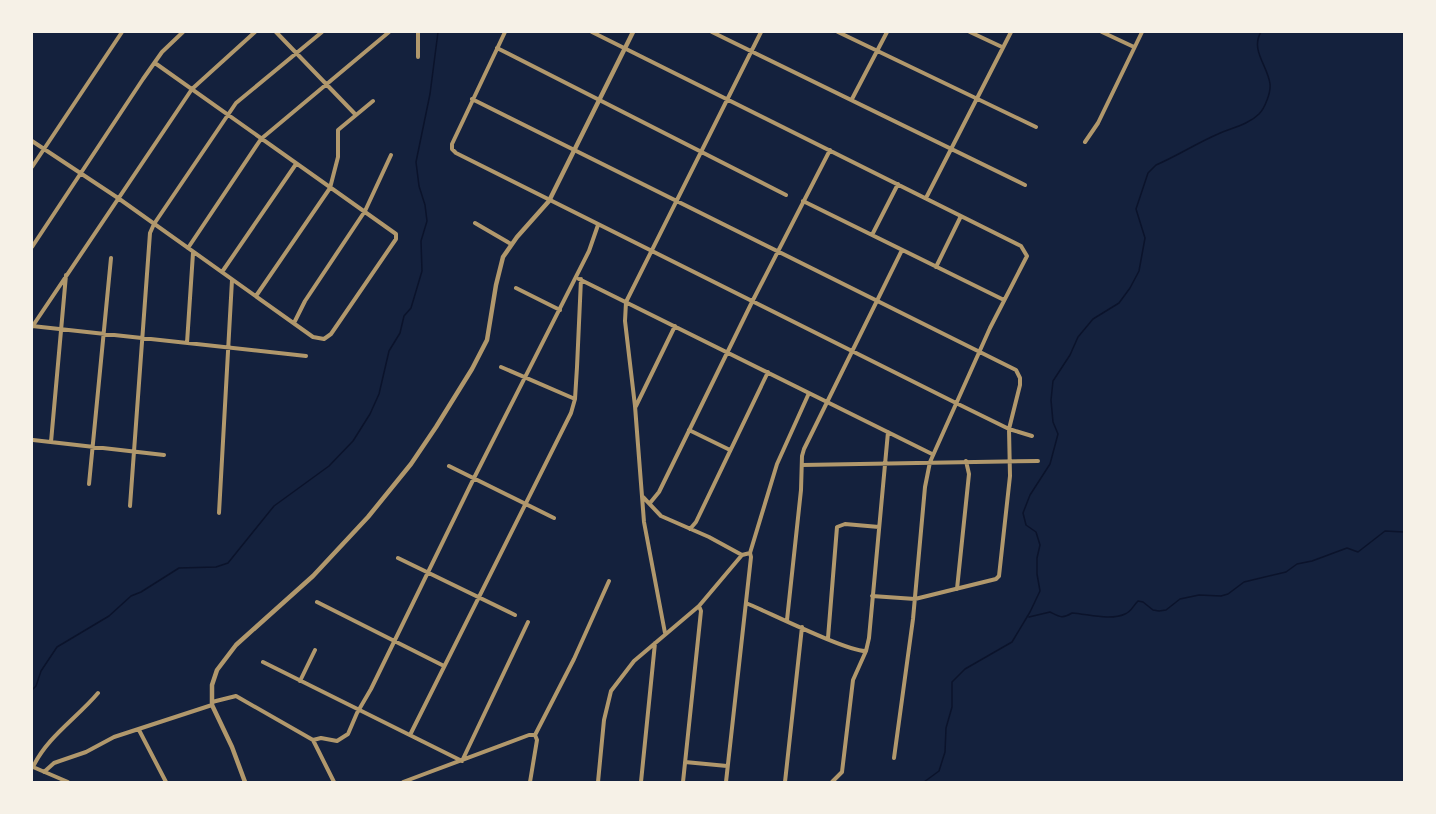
<svg xmlns="http://www.w3.org/2000/svg" width="1436" height="814" font-family="Barlow,sans-serif">
<rect width="100%" height="100%" fill="#14213d"/>
<g fill="none" stroke-linecap="round" stroke-linejoin="round">
<path stroke="#0b132b" stroke-width="1.5" d="M 1029,617 L 1050,612 C 1060,617 1062,619 1072,613 C 1088,614 1110,621 1125,614 C 1131,612 1133,606 1138,601 L 1143,602 L 1153,610 L 1159,611 L 1166,610 L 1180,599 L 1199,595 L 1221,596 L 1228,594 L 1244,582 L 1286,572 L 1297,564 L 1312,561 L 1347,548 L 1358,552 L 1385,531 L 1404,532
M 32,690 L 36,686 L 41,671 L 57,647 L 109,616 L 131,596 L 141,592 L 179,568 L 216,567 L 228,563 L 274,506 L 329,466 L 353,441 L 370,414 L 379,394 L 389,351 L 400,333 L 404,316 L 411,308 L 422,271 L 421,241 L 427,221 L 425,205 L 419,186 L 416,162 L 430,94 L 438,32
M 924,782 L 939,771 L 945,752 L 946,728 L 952,707 L 952,682 L 965,669 L 1012,642 L 1030,612 L 1040,591 L 1037,574 L 1037,558 L 1040,545 L 1036,532 L 1026,525 L 1023,513 L 1030,495 L 1050,464 L 1058,434 L 1053,422 L 1051,400 L 1053,381 L 1070,355 L 1078,337 L 1093,319 L 1119,303 L 1130,288 L 1139,271 L 1145,238 L 1136,209 L 1148,173 L 1156,165 C 1177,156 1197,143 1218,134 C 1231,128 1248,125 1259,114 C 1265,108 1271,92 1270,84 C 1268,66 1250,50 1261,32"/>
<path stroke="#b1986c" stroke-width="4" d="M 276,32 L 355,114
M 418,32 L 418,57
M 505,32 L 452,144 L 452,149 L 456,153 L 956,403 L 1009,429 L 1032,436
M 592,32 L 1021,246 L 1027,256 L 990,328 L 930,462 L 925,487 L 913,619 L 894,758
M 712,32 L 1025,185
M 838,32 L 1036,127
M 970,32 L 1002,47
M 1102,32 L 1134,47
M 497,48 L 786,195
M 472,99 L 1016,370 L 1020,378 L 1020,385 L 1009,429 L 1010,476 L 999,576 L 996,579 L 915,599 L 872,596
M 852,99 L 887,32
M 32,141 L 118,198 L 313,337 L 324,339 L 331,334 L 396,239 L 396,234 L 155,63
M 1085,142 L 1098,123 L 1142,32
M 32,167 L 122,32
M 926,198 L 1011,32
M 803,201 L 1004,300
M 475,223 L 511,244
M 872,235 L 898,184
M 32,247 L 143,79 L 162,52 L 183,32
M 188,248 L 261,139 L 389,32
M 936,267 L 961,216
M 222,272 L 296,164
M 579,279 L 932,454
M 516,288 L 560,310
M 256,296 L 330,188 L 338,157 L 338,130 L 373,101
M 294,323 L 305,301 L 365,211 L 391,155
M 32,326 L 306,356
M 32,327 L 192,89 L 255,32
M 187,343 L 193,253
M 501,367 L 575,399
M 636,406 L 675,326
M 689,430 L 730,450
M 33,440 L 164,455
M 51,442 L 66,275
M 802,465 L 1038,461
M 449,466 L 554,518
M 89,484 L 111,258
M 643,497 L 661,516 L 709,537 L 742,555
M 650,503 L 659,492 L 752,302 L 830,150
M 130,506 L 150,233 L 154,224 L 236,103 L 322,32
M 219,513 L 232,280
M 690,529 L 696,522 L 768,372
M 398,558 L 515,615
M 957,589 L 969,474 L 966,461
M 317,602 L 444,666
M 746,603 C 768,612 848,652 866,651
M 787,620 L 801,490 L 802,456 L 804,449 L 902,250
M 665,633 L 644,522 L 635,406 L 625,321 L 626,302 L 761,32
M 828,638 L 837,527 L 845,524 L 879,527
M 263,662 L 462,761 L 528,622
M 300,681 L 315,650
M 212,702 L 236,696 L 313,740 L 321,738 L 337,741 L 348,734 L 357,713 L 371,689 L 474,478 L 589,251 L 598,225
M 139,730 L 166,782
M 410,735 L 571,413 L 575,399 L 577,367 L 581,279
M 313,740 L 334,782
M 685,762 L 727,766
M 33,767 C 47,737 77,718 98,693
M 33,767 L 68,782
M 44,772 L 54,763 L 86,752 L 114,737 L 212,705
M 403,782 L 529,735 L 535,735
M 530,782 L 537,740 L 535,735 L 574,659 L 609,581
M 598,782 L 604,720 L 611,691 L 634,661 L 699,606 L 742,555 L 750,553
M 641,782 L 655,643
M 683,782 L 701,611 L 699,606
M 726,782 L 751,557 L 750,553 L 777,464 L 809,393
M 785,782 L 802,627
M 832,782 L 842,772 L 853,680 L 866,651 L 869,638 L 888,432"/>
<path stroke="#b1986c" stroke-width="4.5" d="M 245,782 L 232,747 L 212,705 L 212,685 L 217,670 L 236,645 L 313,576 L 368,517 L 411,464 L 436,427 L 472,369 L 487,340 L 496,285 L 503,257 L 517,237 L 549,201 L 633,32"/>
</g>
<rect width="1436" height="814" fill="none" stroke="#f6f1e7" stroke-width="66"/>
</svg>
